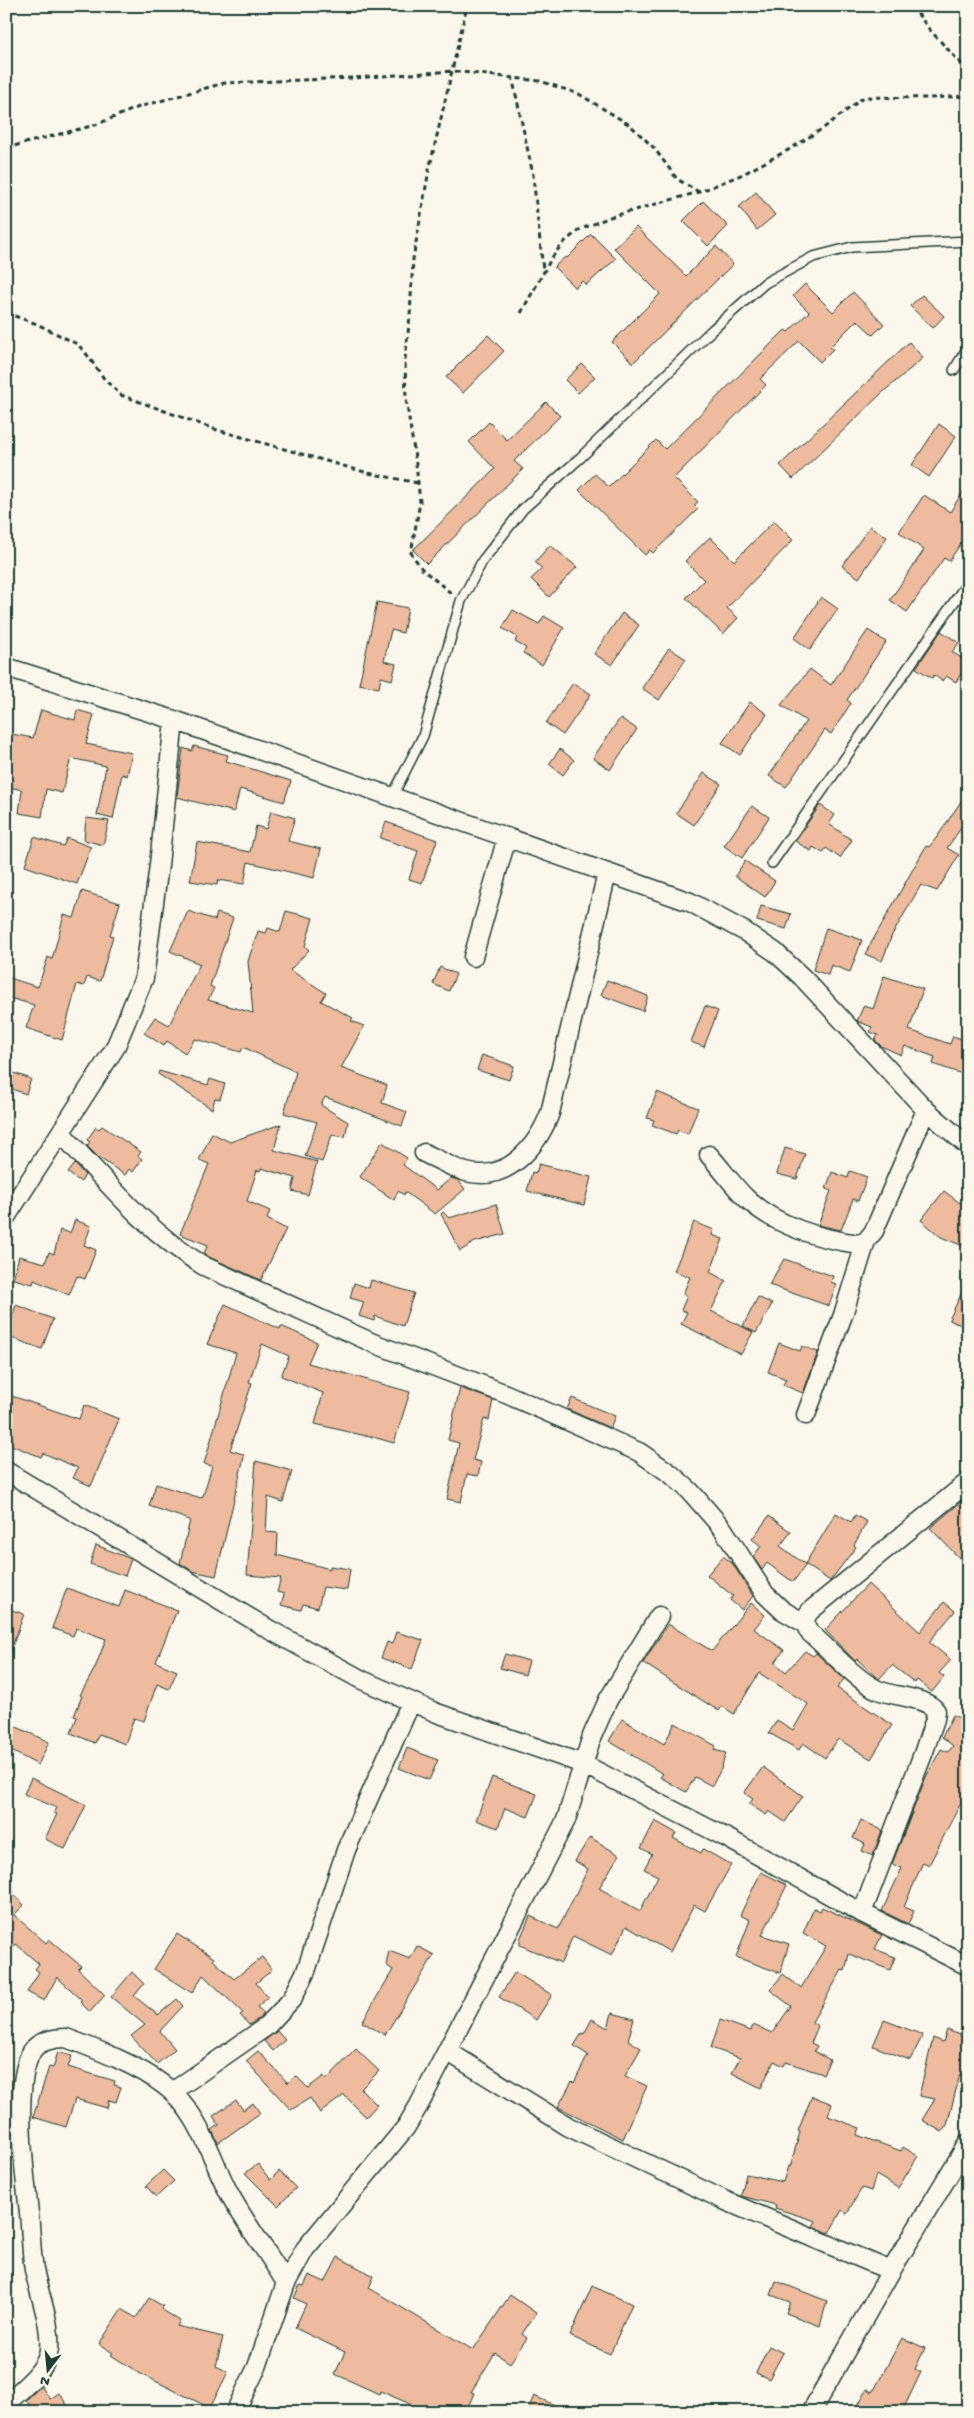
<svg xmlns="http://www.w3.org/2000/svg" width="974" height="2418" font-family="'Gochi Hand',sans-serif">
<rect width="100%" height="100%" fill="#fbf7ec"/>
<filter id="ink" filterUnits="userSpaceOnUse"><feTurbulence type="fractalNoise" baseFrequency=".02" numOctaves="2"/><feDisplacementMap in="SourceGraphic" scale="10" xChannelSelector="R" yChannelSelector="G"/><feConvolveMatrix kernelMatrix="1 2 1 2 8 2 1 2 1" color-interpolation-filters="sRGB"/></filter>
<g filter="url(#ink)">
<path fill="#eebb9f" stroke="#1f3d34" d="M 756,192 L 775,215 L 757,230 L 739,207 Z
M 703,201 L 728,226 L 708,246 L 683,221 Z
M 636,227 L 686,276 L 716,246 L 733,264 L 633,363 L 612,342 L 660,294 L 614,248 Z
M 591,234 L 616,259 L 586,285 L 582,281 L 575,288 L 554,267 L 565,257 L 567,258 Z
M 805,284 L 833,312 L 853,292 L 884,324 L 873,335 L 857,320 L 830,347 L 833,349 L 820,362 L 799,341 L 760,379 L 766,385 L 674,478 L 698,502 L 694,505 L 698,509 L 653,553 L 650,550 L 645,555 L 579,490 L 595,474 L 609,487 L 656,440 L 665,449 L 785,330 L 788,332 L 809,312 L 793,296 Z
M 922,295 L 944,316 L 933,328 L 910,306 Z
M 488,335 L 504,351 L 463,393 L 446,377 Z
M 909,342 L 923,358 L 882,393 L 793,479 L 780,465 Z
M 582,364 L 595,377 L 578,393 L 565,380 Z
M 546,402 L 560,416 L 514,461 L 523,469 L 427,564 L 413,550 L 495,469 L 469,442 L 489,422 L 507,440 Z
M 939,424 L 956,436 L 929,477 L 912,465 Z
M 968,484 L 968,533 L 949,561 L 944,558 L 907,612 L 890,600 L 924,550 L 899,532 L 924,495 L 950,512 Z
M 774,521 L 793,540 L 727,608 L 738,618 L 723,634 L 686,598 L 704,580 L 685,561 L 710,537 L 734,561 Z
M 870,526 L 887,537 L 859,578 L 842,566 Z
M 550,545 L 577,567 L 549,597 L 531,579 L 542,569 L 535,562 Z
M 821,597 L 838,609 L 810,650 L 794,638 Z
M 377,602 L 408,608 L 403,633 L 391,630 L 384,661 L 396,664 L 392,680 L 381,677 L 379,688 L 359,684 Z
M 513,610 L 539,624 L 544,616 L 564,628 L 542,665 L 523,653 L 526,648 L 515,642 L 517,637 L 502,628 Z
M 622,613 L 639,625 L 612,665 L 594,654 Z
M 868,630 L 886,642 L 847,700 L 851,703 L 831,734 L 825,730 L 786,787 L 769,776 L 806,721 L 781,705 L 810,669 L 831,685 Z
M 941,631 L 959,643 L 952,652 L 968,662 L 956,682 L 946,676 L 942,681 L 934,675 L 932,678 L 916,668 Z
M 669,648 L 686,659 L 659,700 L 642,688 Z
M 573,683 L 591,694 L 563,735 L 546,723 Z
M 750,702 L 767,714 L 740,755 L 722,743 Z
M 41,710 L 75,720 L 77,710 L 94,715 L 86,744 L 132,753 L 127,776 L 122,774 L 113,819 L 97,815 L 106,766 L 71,758 L 62,793 L 46,789 L 42,817 L 19,813 L 22,790 L 6,786 L 6,733 L 33,738 Z
M 620,718 L 637,729 L 610,770 L 593,758 Z
M 194,746 L 228,755 L 226,761 L 291,781 L 284,802 L 240,789 L 234,812 L 177,797 L 183,748 L 192,751 Z
M 560,749 L 574,760 L 563,775 L 549,764 Z
M 704,773 L 721,784 L 694,825 L 676,813 Z
M 968,791 L 968,818 L 947,848 L 959,855 L 937,891 L 921,885 L 892,935 L 882,961 L 865,954 L 926,846 L 929,847 L 937,837 Z
M 820,805 L 835,815 L 829,824 L 852,840 L 840,858 L 826,848 L 823,853 L 813,847 L 811,851 L 795,841 Z
M 752,806 L 769,817 L 742,858 L 724,846 Z
M 271,811 L 295,818 L 288,841 L 321,849 L 314,878 L 248,862 L 244,884 L 218,880 L 217,885 L 190,881 L 197,842 L 250,852 L 256,826 L 266,829 Z
M 86,818 L 109,821 L 103,845 L 84,840 Z
M 386,822 L 437,840 L 422,883 L 409,879 L 418,851 L 380,838 Z
M 34,837 L 63,846 L 67,838 L 91,847 L 77,884 L 25,866 Z
M 745,861 L 775,881 L 765,897 L 735,876 Z
M 82,891 L 120,903 L 110,935 L 113,936 L 100,981 L 87,977 L 84,986 L 77,984 L 62,1040 L 26,1028 L 34,1005 L 6,997 L 6,977 L 38,987 L 48,957 L 52,959 L 64,915 L 74,918 Z
M 761,906 L 791,914 L 786,929 L 757,921 Z
M 188,911 L 215,920 L 217,913 L 233,918 L 210,986 L 214,988 L 208,1000 L 253,1013 L 248,961 L 258,931 L 266,933 L 268,928 L 280,932 L 286,911 L 313,918 L 305,946 L 309,950 L 290,970 L 326,993 L 321,1001 L 353,1018 L 351,1021 L 364,1026 L 341,1068 L 387,1085 L 382,1103 L 407,1112 L 402,1126 L 325,1097 L 321,1105 L 348,1122 L 345,1137 L 332,1135 L 322,1162 L 305,1156 L 317,1122 L 284,1113 L 296,1072 L 243,1047 L 241,1052 L 195,1039 L 185,1053 L 167,1041 L 164,1046 L 144,1033 L 155,1017 L 169,1025 L 200,964 L 170,951 Z
M 826,928 L 862,940 L 850,972 L 831,965 L 828,975 L 813,970 Z
M 440,967 L 456,974 L 449,991 L 433,984 Z
M 884,976 L 923,989 L 909,1030 L 950,1044 L 953,1036 L 968,1041 L 968,1076 L 933,1064 L 935,1057 L 905,1046 L 901,1055 L 881,1046 L 875,1040 L 878,1035 L 870,1032 L 872,1027 L 857,1021 L 864,1005 L 873,1009 Z
M 607,980 L 648,996 L 643,1011 L 601,995 Z
M 705,1006 L 718,1011 L 704,1047 L 691,1042 Z
M 482,1055 L 514,1066 L 509,1080 L 477,1070 Z
M 159,1071 L 208,1085 L 210,1079 L 225,1084 L 220,1099 L 215,1098 L 212,1109 L 158,1074 Z
M 11,1072 L 31,1079 L 26,1094 L 6,1087 Z
M 657,1092 L 698,1108 L 688,1134 L 678,1130 L 676,1134 L 652,1125 L 654,1120 L 647,1118 Z
M 281,1124 L 274,1150 L 317,1162 L 308,1195 L 292,1191 L 295,1178 L 261,1168 L 260,1171 L 257,1170 L 247,1201 L 270,1211 L 267,1219 L 286,1229 L 261,1280 L 209,1257 L 204,1253 L 208,1245 L 180,1234 L 209,1164 L 199,1160 L 212,1133 L 230,1142 Z
M 102,1126 L 141,1152 L 138,1156 L 142,1159 L 133,1172 L 129,1169 L 125,1175 L 98,1157 L 87,1146 L 90,1142 L 87,1140 L 96,1127 L 99,1129 Z
M 382,1142 L 407,1158 L 403,1165 L 437,1190 L 451,1178 L 458,1180 L 465,1189 L 435,1214 L 405,1192 L 404,1195 L 398,1191 L 394,1200 L 360,1177 Z
M 785,1148 L 805,1154 L 797,1179 L 777,1174 Z
M 75,1164 L 85,1175 L 81,1182 L 68,1173 Z
M 539,1164 L 591,1177 L 584,1205 L 527,1191 L 532,1172 L 536,1173 Z
M 850,1171 L 867,1177 L 858,1201 L 853,1199 L 841,1230 L 818,1225 L 831,1191 L 826,1189 L 832,1172 L 848,1178 Z
M 944,1191 L 968,1209 L 968,1248 L 941,1237 L 921,1220 Z
M 496,1204 L 505,1234 L 475,1242 L 460,1251 L 441,1214 L 443,1212 L 449,1218 Z
M 75,1220 L 91,1226 L 84,1245 L 96,1250 L 85,1279 L 77,1276 L 69,1295 L 34,1280 L 33,1284 L 13,1279 L 19,1256 L 45,1263 L 49,1252 L 54,1254 L 60,1230 L 70,1233 Z
M 694,1222 L 714,1230 L 712,1235 L 723,1239 L 710,1272 L 726,1281 L 711,1311 L 753,1332 L 741,1354 L 681,1324 L 687,1312 L 681,1310 L 687,1296 L 683,1294 L 690,1277 L 674,1271 Z
M 784,1259 L 833,1276 L 831,1282 L 836,1284 L 829,1306 L 769,1285 Z
M 968,1279 L 968,1328 L 949,1320 Z
M 371,1280 L 414,1293 L 403,1326 L 375,1316 L 374,1321 L 359,1316 L 364,1302 L 350,1298 L 354,1283 L 369,1288 Z
M 758,1297 L 772,1304 L 756,1333 L 743,1326 Z
M 225,1304 L 280,1329 L 281,1326 L 317,1342 L 308,1363 L 410,1392 L 394,1443 L 366,1435 L 366,1436 L 315,1424 L 323,1393 L 281,1376 L 289,1356 L 262,1344 L 249,1382 L 252,1383 L 230,1450 L 243,1454 L 244,1457 L 216,1576 L 192,1571 L 180,1563 L 190,1520 L 149,1506 L 156,1484 L 201,1498 L 203,1496 L 212,1466 L 204,1464 L 236,1353 L 207,1344 Z
M 16,1305 L 53,1319 L 42,1349 L 6,1336 Z
M 779,1343 L 800,1351 L 802,1346 L 818,1352 L 803,1393 L 783,1385 L 786,1379 L 768,1372 Z
M 460,1388 L 493,1400 L 489,1420 L 484,1419 L 473,1460 L 481,1462 L 478,1476 L 467,1474 L 461,1502 L 447,1499 L 459,1443 L 448,1440 Z
M 6,1394 L 79,1419 L 84,1405 L 119,1419 L 91,1486 L 73,1478 L 78,1468 L 43,1453 L 41,1457 L 6,1443 Z
M 572,1398 L 615,1416 L 610,1428 L 567,1409 Z
M 256,1461 L 292,1471 L 283,1502 L 268,1497 L 266,1532 L 278,1533 L 277,1555 L 330,1569 L 330,1566 L 350,1569 L 347,1590 L 323,1587 L 318,1608 L 303,1604 L 301,1610 L 281,1605 L 284,1594 L 277,1592 L 281,1578 L 247,1575 Z
M 968,1496 L 968,1567 L 930,1528 Z
M 836,1513 L 851,1522 L 855,1515 L 867,1522 L 854,1545 L 856,1547 L 830,1581 L 805,1564 Z
M 769,1516 L 791,1532 L 780,1546 L 806,1565 L 793,1582 L 767,1563 L 762,1570 L 753,1557 L 761,1546 L 752,1539 Z
M 96,1545 L 131,1559 L 125,1576 L 90,1564 Z
M 723,1556 L 732,1563 L 753,1596 L 742,1610 L 730,1600 L 733,1596 L 707,1575 Z
M 868,1584 L 920,1632 L 944,1602 L 955,1611 L 929,1642 L 951,1660 L 939,1673 L 944,1677 L 932,1692 L 917,1680 L 915,1683 L 892,1665 L 879,1679 L 877,1678 L 857,1659 L 855,1661 L 825,1630 Z
M 67,1588 L 119,1607 L 125,1590 L 177,1610 L 156,1662 L 177,1671 L 169,1689 L 157,1684 L 144,1721 L 134,1718 L 125,1744 L 99,1734 L 95,1743 L 71,1733 L 77,1717 L 74,1716 L 82,1696 L 80,1695 L 95,1668 L 106,1639 L 76,1628 L 73,1636 L 52,1628 Z
M 751,1603 L 765,1615 L 754,1629 L 784,1650 L 775,1663 L 786,1672 L 805,1651 L 813,1656 L 816,1653 L 844,1679 L 837,1688 L 892,1725 L 871,1759 L 838,1739 L 825,1758 L 803,1743 L 799,1750 L 769,1733 L 777,1720 L 793,1730 L 808,1704 L 759,1673 L 734,1714 L 722,1706 L 719,1711 L 643,1663 L 668,1624 L 712,1651 Z
M 6,1608 L 24,1614 L 8,1658 L 6,1657 Z
M 396,1632 L 423,1640 L 412,1669 L 381,1658 L 387,1642 L 392,1644 Z
M 505,1654 L 529,1661 L 525,1675 L 500,1668 Z
M 953,1715 L 968,1722 L 968,1789 L 929,1865 L 923,1862 L 904,1907 L 914,1911 L 908,1924 L 882,1911 L 902,1868 L 892,1864 L 926,1777 L 941,1749 L 948,1752 L 953,1746 L 942,1737 Z
M 622,1719 L 664,1744 L 675,1723 L 716,1746 L 714,1750 L 726,1753 L 721,1769 L 712,1786 L 695,1777 L 686,1792 L 660,1777 L 663,1774 L 609,1741 Z
M 6,1722 L 49,1742 L 38,1765 L 6,1748 Z
M 407,1748 L 438,1760 L 429,1780 L 399,1768 Z
M 763,1767 L 803,1796 L 785,1822 L 769,1811 L 766,1815 L 749,1804 L 753,1799 L 744,1793 Z
M 492,1777 L 537,1794 L 528,1817 L 505,1808 L 498,1828 L 476,1820 Z
M 31,1778 L 86,1805 L 65,1849 L 45,1839 L 57,1814 L 54,1813 L 57,1808 L 24,1794 Z
M 861,1820 L 882,1830 L 873,1856 L 862,1851 L 865,1844 L 853,1838 Z
M 655,1821 L 676,1833 L 673,1838 L 701,1853 L 703,1849 L 731,1865 L 705,1911 L 694,1905 L 670,1952 L 626,1926 L 612,1955 L 573,1936 L 561,1963 L 520,1945 L 520,1939 L 530,1916 L 558,1929 L 588,1869 L 575,1861 L 590,1837 L 619,1855 L 599,1888 L 640,1911 L 658,1876 L 644,1869 L 652,1854 L 641,1848 Z
M 761,1872 L 787,1885 L 762,1935 L 789,1944 L 780,1973 L 736,1957 L 750,1920 L 740,1915 Z
M 6,1886 L 24,1905 L 14,1915 L 46,1943 L 49,1939 L 81,1966 L 78,1969 L 105,1995 L 90,2012 L 80,2002 L 82,2000 L 57,1977 L 44,2001 L 27,1992 L 39,1972 L 35,1969 L 39,1964 L 16,1944 L 6,1955 Z
M 822,1907 L 882,1935 L 875,1949 L 895,1957 L 890,1970 L 849,1954 L 845,1971 L 842,1970 L 812,2022 L 818,2026 L 811,2043 L 817,2046 L 814,2051 L 830,2060 L 823,2074 L 786,2062 L 784,2066 L 774,2061 L 761,2088 L 732,2073 L 740,2058 L 711,2048 L 720,2020 L 751,2031 L 753,2025 L 772,2033 L 791,2006 L 770,1990 L 783,1974 L 801,1988 L 826,1946 L 803,1933 L 814,1908 L 820,1911 Z
M 177,1934 L 214,1958 L 213,1960 L 234,1979 L 262,1957 L 272,1970 L 256,1983 L 268,1997 L 257,2007 L 264,2013 L 260,2018 L 249,2025 L 240,2015 L 243,2013 L 203,1975 L 192,1993 L 154,1969 Z
M 417,1946 L 434,1955 L 385,2035 L 362,2022 L 393,1970 L 386,1965 L 389,1951 L 410,1959 Z
M 132,1972 L 144,1984 L 134,1996 L 158,2015 L 177,1999 L 183,2006 L 160,2031 L 175,2049 L 157,2064 L 131,2036 L 145,2025 L 111,1997 Z
M 515,1972 L 552,1995 L 536,2020 L 499,1997 Z
M 612,2013 L 634,2019 L 628,2040 L 641,2048 L 625,2076 L 647,2086 L 623,2139 L 558,2107 L 572,2081 L 574,2083 L 588,2055 L 574,2046 L 582,2033 L 584,2034 L 592,2019 L 608,2028 Z
M 884,2020 L 923,2035 L 910,2060 L 873,2046 Z
M 947,2030 L 968,2038 L 968,2078 L 960,2074 L 947,2125 L 942,2132 L 922,2120 L 935,2099 L 919,2096 L 933,2038 L 943,2042 Z
M 277,2031 L 285,2040 L 273,2051 L 264,2041 Z
M 356,2049 L 379,2071 L 361,2089 L 377,2105 L 366,2117 L 344,2095 L 320,2113 L 310,2098 L 291,2110 L 246,2061 L 258,2051 L 288,2083 L 296,2076 L 308,2088 L 324,2076 L 326,2080 Z
M 58,2052 L 72,2056 L 68,2067 L 115,2081 L 114,2085 L 121,2087 L 116,2102 L 109,2100 L 107,2108 L 75,2099 L 66,2127 L 33,2117 L 49,2067 L 53,2068 Z
M 812,2096 L 832,2104 L 828,2116 L 860,2128 L 857,2135 L 901,2151 L 903,2147 L 918,2156 L 898,2188 L 876,2175 L 871,2191 L 862,2188 L 847,2213 L 842,2210 L 829,2233 L 813,2226 L 816,2221 L 775,2208 L 776,2205 L 741,2196 L 746,2174 L 783,2182 L 788,2166 L 790,2167 L 800,2132 L 798,2131 Z
M 236,2100 L 243,2110 L 253,2103 L 260,2113 L 218,2143 L 212,2130 L 219,2125 L 213,2116 Z
M 258,2164 L 270,2180 L 279,2171 L 296,2188 L 278,2206 L 245,2173 Z
M 163,2170 L 174,2181 L 156,2197 L 146,2186 Z
M 338,2257 L 374,2276 L 369,2288 L 473,2350 L 510,2295 L 536,2313 L 522,2334 L 527,2338 L 510,2363 L 495,2353 L 471,2392 L 474,2393 L 466,2412 L 429,2412 L 380,2391 L 379,2394 L 335,2374 L 345,2352 L 295,2328 L 306,2304 L 294,2298 L 300,2285 L 304,2286 L 309,2275 L 325,2282 Z
M 776,2281 L 827,2301 L 820,2326 L 786,2313 L 790,2302 L 771,2295 Z
M 592,2286 L 632,2304 L 610,2354 L 570,2336 Z
M 149,2298 L 163,2306 L 161,2309 L 180,2321 L 177,2326 L 223,2337 L 216,2366 L 228,2372 L 210,2408 L 139,2373 L 111,2355 L 113,2353 L 99,2344 L 122,2309 L 136,2318 Z
M 902,2338 L 925,2348 L 915,2369 L 921,2372 L 902,2412 L 854,2412 L 867,2389 L 873,2392 Z
M 769,2346 L 783,2353 L 769,2379 L 756,2373 Z
M 41,2386 L 50,2399 L 59,2393 L 72,2412 L 32,2412 L 34,2411 L 26,2400 Z
M 534,2396 L 571,2412 L 527,2412 Z"/>
<g fill="none" stroke-linecap="round" stroke-linejoin="round">
<defs>
<path id="service" d="M 954,370 L 968,347
M 392,797 L 423,736 L 461,601 L 483,560 L 523,509 L 580,458 L 712,330 L 765,283 L 813,257 L 852,247 L 968,241
M 772,863 L 968,582"/>
<path id="minor" d="M 6,667 L 174,720 L 690,902 L 744,931 L 775,952 L 802,977 L 926,1110 L 968,1146
M 473,957 L 507,837
M 61,1133 C 105,1180 148,1233 204,1266 L 373,1343 L 506,1394 L 639,1452 L 671,1474 L 690,1491 L 723,1529 L 765,1594 L 782,1610 L 804,1623
M 424,1153 C 438,1159 452,1168 466,1172 C 507,1183 537,1147 550,1113 L 607,873
M 709,1155 C 722,1169 733,1186 747,1199 C 776,1226 820,1239 859,1244 L 866,1241 L 874,1231 L 926,1110
M 6,1217 L 115,1048 L 144,978 L 159,865 L 174,720
M 806,1415 L 843,1315 L 866,1241
M 6,1471 L 270,1630 L 362,1680 L 437,1713 L 583,1764 L 727,1838 L 862,1913 L 968,1966
M 862,1913 L 923,1754 L 935,1719 L 936,1711 C 927,1697 894,1697 878,1690 C 856,1680 828,1648 809,1632 C 804,1623 804,1619 810,1611 L 968,1482
M 447,2051 L 569,2127 L 726,2201 L 891,2271
M 172,2092 L 267,2026 L 292,1999 L 306,1971 L 346,1850 L 411,1702
M 6,2404 C 20,2390 43,2374 48,2355 C 54,2331 39,2294 34,2270 C 31,2251 31,2232 29,2213 C 25,2174 12,2085 32,2051 C 38,2041 55,2038 66,2038 C 98,2050 138,2065 165,2086 C 198,2110 210,2155 227,2189 C 243,2221 268,2252 286,2283
M 235,2412 L 257,2367 L 286,2283 L 305,2249 L 406,2127 L 419,2105 L 566,1820 L 592,1736 L 608,1700 L 659,1616
M 811,2412 L 891,2271 L 968,2143"/>
</defs>
<use href="#service" stroke="#1f3d34" stroke-width="12"/>
<use href="#minor" stroke="#1f3d34" stroke-width="21"/>
<path stroke="#1f3d34" stroke-width="3" stroke-dasharray="5 4" stroke-linecap="butt" d="M 912,6 L 929,29 L 968,71
M 512,76 L 533,175 L 543,270
M 6,148 L 95,125 L 139,107 L 224,83 L 354,78 L 453,71 L 540,81 L 579,94 L 630,125 L 654,148 L 677,179 L 699,192
M 6,313 L 37,324 L 77,344 L 85,352 L 105,380 L 121,395 L 214,429 L 368,473 L 418,483
M 521,313 L 551,259 L 562,244 L 579,230 L 610,217 L 699,192 L 743,174 L 790,149 L 825,127 L 864,97 L 928,98 L 968,96
M 451,593 L 422,569 L 411,553 L 420,502 L 416,464 L 406,399 L 405,359 L 410,316 L 413,259 L 429,170 L 467,6"/>
<use href="#service" stroke="#fbf7ec" stroke-width="9"/>
<use href="#minor" stroke="#fbf7ec" stroke-width="18"/>
</g>
</g>
<rect width="974" height="2418" fill="none" stroke="#fbf7ec" stroke-width="25"/>
<rect x="12" y="12" width="949" height="2393" fill="none" stroke="#1f3d34" stroke-width="2" filter="url(#ink)"/>
<g transform="translate(48 2370) rotate(196)" stroke="#fbf7ec" stroke-width="4" paint-order="stroke">
<path d="M0-4L9 19L0 12L-9 19Z" fill="#1f3d34"/>
<text y="-8" font-size="14" font-weight="bold" text-anchor="middle" fill="#1f3d34">N</text>
</g>
</svg>
